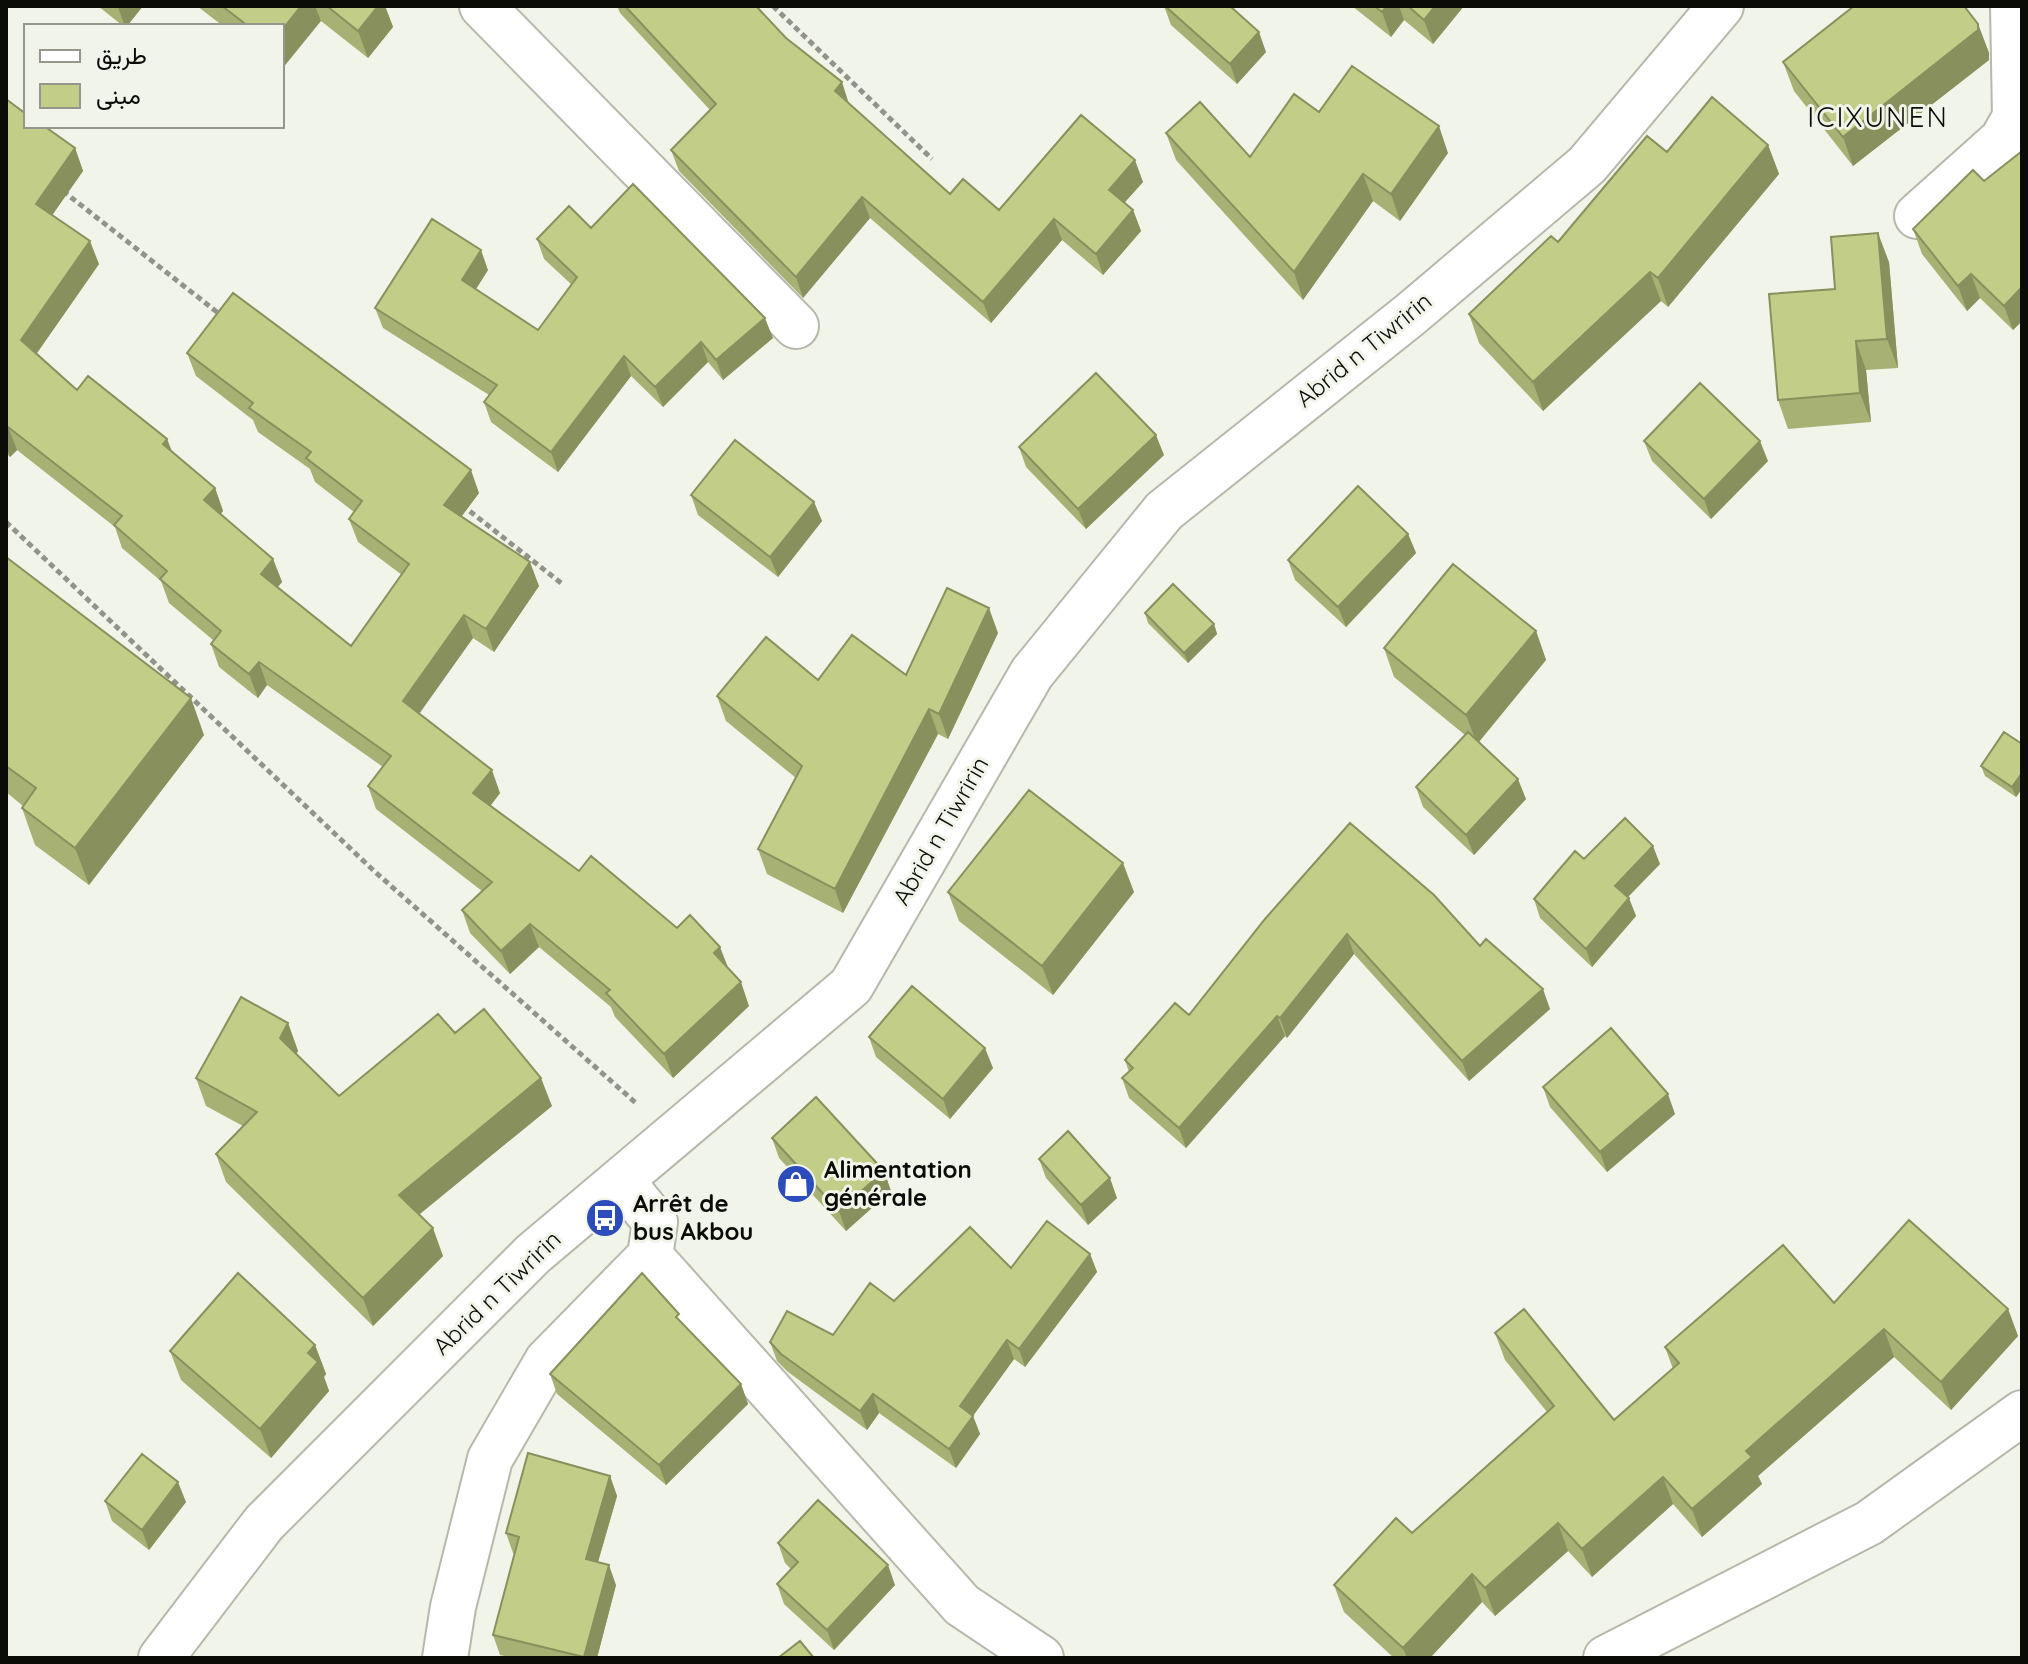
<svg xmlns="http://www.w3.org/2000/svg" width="2028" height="1664" font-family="Quicksand,Vazirmatn,sans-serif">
<rect width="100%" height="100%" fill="#f1f4e8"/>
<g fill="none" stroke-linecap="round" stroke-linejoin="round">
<defs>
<path id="minor" d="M 482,6 L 796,326
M 1917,216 L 2002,140 L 2015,117 L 2013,6
M 650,1256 L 962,1605 L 1041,1658"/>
<path id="tertiary" d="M 161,1658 L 264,1523 L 533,1254 L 851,986 L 1032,673 L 1164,511 L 1411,314 L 1587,165 L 1721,6
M 445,1658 L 453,1607 L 490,1459 L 547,1361 L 650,1256 L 655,1222 L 621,1180
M 1606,1658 L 1869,1523 L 2022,1413"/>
</defs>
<use href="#minor" stroke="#b6b8ac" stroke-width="48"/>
<use href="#tertiary" stroke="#b6b8ac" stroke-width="48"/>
<path stroke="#92948b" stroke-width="5" stroke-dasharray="6 4" stroke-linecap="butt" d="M 773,6 L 932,159
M 63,191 L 222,316
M 462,505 L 561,583
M 6,522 L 373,870 L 637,1104"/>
<use href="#minor" stroke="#fff" stroke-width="44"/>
<use href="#tertiary" stroke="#fff" stroke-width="44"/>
</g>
<path fill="#a7b174" d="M 98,6 L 143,6 L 127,26 L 123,26 Z
M 197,6 L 385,6 L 393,27 L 368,58 L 321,21 L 282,26 L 223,26 Z
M 617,6 L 756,6 L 849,104 L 950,194 L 999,210 L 1143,182 L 1124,203 L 1133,210 L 1141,231 L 1103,275 L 1062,240 L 991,323 L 870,218 L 803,298 L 679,171 L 671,150 L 710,110 L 620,13 Z
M 1164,6 L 1266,52 L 1237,84 L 1171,25 Z
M 1352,6 L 1464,6 L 1433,44 L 1404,20 L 1391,37 Z
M 1978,24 L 1989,53 L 1989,60 L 1853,166 L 1794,91 L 1783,62 Z
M 6,99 L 75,148 L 83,171 L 52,215 L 99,264 L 37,353 L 77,390 L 167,439 L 172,452 L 215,488 L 223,511 L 221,514 L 273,559 L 282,582 L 278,587 L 351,646 L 402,575 L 358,542 L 349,519 L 354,512 L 315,482 L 310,469 L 258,432 L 253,420 L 196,376 L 187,353 L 479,493 L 461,517 L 539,586 L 494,652 L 473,638 L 419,713 L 500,793 L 490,806 L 579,871 L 677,928 L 728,968 L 749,1006 L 673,1078 L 615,1017 L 611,1007 L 539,947 L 510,974 L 470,933 L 462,910 L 482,891 L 376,809 L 368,786 L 383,767 L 267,685 L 258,698 L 219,667 L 211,644 L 213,640 L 169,603 L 161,581 L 122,548 L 115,527 L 17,450 L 10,457 L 6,453 Z
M 1319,112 L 1448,153 L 1400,221 L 1373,201 L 1303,300 L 1176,160 L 1166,133 L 1250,157 Z
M 1768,145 L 1779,174 L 1668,307 L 1661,301 L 1543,411 L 1479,343 L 1469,314 L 1667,152 Z
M 2022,151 L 2022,321 L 2013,330 L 1980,298 L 1967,311 L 1922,254 L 1913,229 L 1984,181 Z
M 591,228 L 773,338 L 723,380 L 708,362 L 663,407 L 631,376 L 558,472 L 491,422 L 484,402 L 489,395 L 383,328 L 375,308 L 488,270 L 476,289 L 538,330 L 572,285 L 544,259 L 537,239 Z
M 1889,262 L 1898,368 L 1866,370 L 1871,422 L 1788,429 L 1778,400 L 1835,289 Z
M 1644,441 L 1768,461 L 1711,519 L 1652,461 Z
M 1019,447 L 1164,455 L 1086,529 L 1026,467 Z
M 691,495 L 814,502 L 822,521 L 778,577 L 698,515 Z
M 1408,534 L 1416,553 L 1346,627 L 1295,580 L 1288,560 Z
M 6,557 L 204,735 L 89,885 L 35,845 L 22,808 L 23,806 L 6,792 Z
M 1145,613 L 1214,624 L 1217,634 L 1188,663 L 1148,623 Z
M 1536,631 L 1546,660 L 1479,742 L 1526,799 L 1474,855 L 1423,807 L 1416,787 L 1465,735 L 1394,677 L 1384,648 Z
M 998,633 L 948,739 L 938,734 L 843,913 L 767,874 L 758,849 L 796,778 L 726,721 L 717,696 L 818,680 L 906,675 Z
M 2022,744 L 2022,789 L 2016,797 L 1985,776 L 1981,766 Z
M 1584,859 L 1660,864 L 1628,897 L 1636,916 L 1592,967 L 1540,918 L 1534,899 Z
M 948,892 L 1134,892 L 1053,995 L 959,921 Z
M 1265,919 L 1480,946 L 1550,1009 L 1469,1081 L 1354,954 L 1287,1038 L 1285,1036 L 1186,1148 L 1129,1098 L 1122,1078 L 1129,1072 L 1125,1060 L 1189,1015 Z
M 288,1023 L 298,1051 L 296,1054 L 339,1096 L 455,1033 L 552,1106 L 419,1214 L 443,1256 L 373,1326 L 226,1182 L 216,1154 L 243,1126 L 206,1106 L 196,1078 Z
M 869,1037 L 993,1068 L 950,1119 L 876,1057 Z
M 1543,1087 L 1675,1114 L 1607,1172 L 1550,1107 Z
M 772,1138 L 884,1171 L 891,1191 L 846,1231 L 779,1158 Z
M 1039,1159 L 1117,1198 L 1088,1225 L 1046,1178 Z
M 1090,1254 L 1097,1272 L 1025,1367 L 1014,1359 L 973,1416 L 980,1434 L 956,1468 L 879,1413 L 867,1430 L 788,1372 L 777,1361 L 770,1342 L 833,1335 L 894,1301 L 1011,1268 Z
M 1834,1303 L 2008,1309 L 2018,1336 L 1951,1410 L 1894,1357 L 1758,1476 L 1762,1484 L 1702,1537 L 1673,1504 L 1592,1577 L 1568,1551 L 1495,1616 L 1482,1602 L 1430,1658 L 1394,1658 L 1344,1612 L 1334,1585 L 1412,1533 L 1547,1412 L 1505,1360 L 1495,1333 L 1614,1420 L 1673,1369 L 1665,1347 Z
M 682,1324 L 741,1384 L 748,1404 L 666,1485 L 557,1394 L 550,1374 Z
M 315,1345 L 326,1374 L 324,1377 L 329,1391 L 271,1458 L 181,1380 L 170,1351 Z
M 610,1476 L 617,1496 L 598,1562 L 616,1585 L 597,1658 L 513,1658 L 500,1655 L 493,1635 L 514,1554 L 513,1553 L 506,1533 Z
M 105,1501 L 186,1502 L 149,1550 L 112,1521 Z
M 778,1543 L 895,1585 L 834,1650 L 784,1604 L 777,1584 L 791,1569 L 785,1563 Z"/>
<path fill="#88905e" d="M 120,6 L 143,6 L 127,26 L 125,26 L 118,8 Z
M 301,6 L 315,6 L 321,21 L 282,69 L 282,30 Z
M 378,6 L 385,6 L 393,27 L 368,58 L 358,31 Z
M 1387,6 L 1399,6 L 1404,20 L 1391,37 L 1382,12 Z
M 1435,6 L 1464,6 L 1433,44 L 1424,20 Z
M 1978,24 L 1989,53 L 1989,60 L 1853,166 L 1843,137 Z
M 1259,32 L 1266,52 L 1237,84 L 1230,64 Z
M 842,82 L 849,104 L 835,91 Z
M 1439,126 L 1448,153 L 1400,221 L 1391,194 Z
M 1768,145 L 1779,174 L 1668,307 L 1658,278 Z
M 75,148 L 83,171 L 44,227 L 36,204 Z
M 1135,160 L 1143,182 L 1117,211 L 1109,190 Z
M 1363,174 L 1373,201 L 1303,300 L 1294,272 Z
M 862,197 L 870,218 L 803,298 L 796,277 Z
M 1133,210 L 1141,231 L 1103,275 L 1096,254 Z
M 1054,219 L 1062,240 L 991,323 L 983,302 Z
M 1878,233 L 1889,262 L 1898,368 L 1887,339 Z
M 90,241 L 99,264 L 30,363 L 21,340 Z
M 481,250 L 488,270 L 469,300 L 462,280 Z
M 1650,272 L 1661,301 L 1543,411 L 1533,382 Z
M 1971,274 L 1980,298 L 1967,311 L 1958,286 Z
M 2022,287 L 2022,321 L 2013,330 L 2004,306 Z
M 765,318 L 773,338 L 723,380 L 716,360 Z
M 1856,341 L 1866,370 L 1871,422 L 1860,393 Z
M 701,342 L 708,362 L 663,407 L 655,387 Z
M 624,356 L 631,376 L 558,472 L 551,452 Z
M 8,427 L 17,450 L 10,457 L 6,446 L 6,429 Z
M 1156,435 L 1164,455 L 1086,529 L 1078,509 Z
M 167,439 L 176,462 L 163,444 Z
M 1760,441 L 1768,461 L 1711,519 L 1704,499 Z
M 471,470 L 479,493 L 453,528 L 444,505 Z
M 215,488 L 223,511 L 213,523 L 204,500 Z
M 814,502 L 822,521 L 778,577 L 770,557 Z
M 1408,534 L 1416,553 L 1346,627 L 1338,607 Z
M 273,559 L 282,582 L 269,597 L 261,574 Z
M 530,562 L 539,586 L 494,652 L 486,629 Z
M 989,608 L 998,633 L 948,739 L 939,714 Z
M 464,615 L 473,638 L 412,724 L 403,701 Z
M 1214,624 L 1217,634 L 1188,663 L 1184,653 Z
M 1536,631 L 1546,660 L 1477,744 L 1466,715 Z
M 259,662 L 267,685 L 258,698 L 249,674 Z
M 191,698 L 204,735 L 89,885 L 75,848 Z
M 929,709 L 938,734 L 843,913 L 835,889 Z
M 492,770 L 500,793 L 482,817 L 473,793 Z
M 2022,773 L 2022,789 L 2016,797 L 2012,787 Z
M 1518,779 L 1526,799 L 1474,855 L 1466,835 Z
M 1653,846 L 1660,864 L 1621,904 L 1615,886 Z
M 1123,863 L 1134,892 L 1053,995 L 1042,966 Z
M 1629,898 L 1636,916 L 1592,967 L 1586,949 Z
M 530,924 L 539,947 L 510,974 L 501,951 Z
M 1347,934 L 1354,954 L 1287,1038 L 1280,1018 Z
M 720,947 L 729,970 L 714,953 Z
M 741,982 L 749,1006 L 673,1078 L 664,1054 Z
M 1543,989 L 1550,1009 L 1469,1081 L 1462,1061 Z
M 1277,1016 L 1285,1036 L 1186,1148 L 1179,1128 Z
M 288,1023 L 298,1051 L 290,1066 L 280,1038 Z
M 985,1048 L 993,1068 L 950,1119 L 943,1099 Z
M 541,1078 L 552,1106 L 409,1223 L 399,1195 Z
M 1668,1094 L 1675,1114 L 1607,1172 L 1600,1152 Z
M 884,1171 L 891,1191 L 846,1231 L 839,1211 Z
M 1110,1178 L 1117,1198 L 1088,1225 L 1081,1205 Z
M 433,1228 L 443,1256 L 373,1326 L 363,1298 Z
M 1090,1254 L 1097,1272 L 1025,1367 L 1019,1349 Z
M 2008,1309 L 2018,1336 L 1951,1410 L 1941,1382 Z
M 1884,1329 L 1894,1357 L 1758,1476 L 1762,1484 L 1702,1537 L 1692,1509 L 1746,1451 Z
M 1007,1340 L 1014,1359 L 967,1424 L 960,1406 Z
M 315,1345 L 326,1374 L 324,1377 L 329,1391 L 271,1458 L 260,1429 L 308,1353 Z
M 741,1384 L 748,1404 L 666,1485 L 659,1465 Z
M 873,1394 L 879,1413 L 867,1430 L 860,1411 Z
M 973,1416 L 980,1434 L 956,1468 L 949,1449 Z
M 610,1476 L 617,1496 L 593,1579 L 586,1559 Z
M 1663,1477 L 1673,1504 L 1592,1577 L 1582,1549 Z
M 178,1482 L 186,1502 L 149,1550 L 142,1530 Z
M 1558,1523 L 1568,1551 L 1495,1616 L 1485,1588 Z
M 609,1565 L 616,1585 L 597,1658 L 584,1658 Z
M 888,1565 L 895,1585 L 834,1650 L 827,1630 Z
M 1472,1574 L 1482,1602 L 1430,1658 L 1407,1658 L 1403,1648 Z"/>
<path fill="#c2ce87" stroke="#88905e" stroke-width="2" d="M 222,6 L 301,6 L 282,30 L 282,26 L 248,26 Z
M 327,6 L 378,6 L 358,31 Z
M 625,6 L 756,6 L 786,38 L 842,82 L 835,91 L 950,194 L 963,179 L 999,210 L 1081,115 L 1135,160 L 1109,190 L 1133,210 L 1096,254 L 1054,219 L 983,302 L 862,197 L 796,277 L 671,150 L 716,104 Z
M 1165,6 L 1230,6 L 1259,32 L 1230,64 Z
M 1374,6 L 1387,6 L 1382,12 Z
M 1408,6 L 1435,6 L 1424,20 Z
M 1854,6 L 1964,6 L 1978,24 L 1978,30 L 1843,137 L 1783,62 Z
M 1352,66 L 1439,126 L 1391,194 L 1363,174 L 1294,272 L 1166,133 L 1200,102 L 1250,157 L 1294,94 L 1319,112 Z
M 1712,97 L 1768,145 L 1658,278 L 1650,272 L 1533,382 L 1469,314 L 1551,236 L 1558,242 L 1647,136 L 1667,152 Z
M 6,99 L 26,114 L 26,126 L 44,126 L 75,148 L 36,204 L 90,241 L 21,340 L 77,390 L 88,376 L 167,439 L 163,444 L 215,488 L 204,500 L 273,559 L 261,574 L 351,646 L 409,564 L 349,519 L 362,501 L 306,458 L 311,452 L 249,408 L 253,403 L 187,353 L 233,293 L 471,470 L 444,505 L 530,562 L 486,629 L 464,615 L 403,701 L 492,770 L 473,793 L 579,871 L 591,856 L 677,928 L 690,915 L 720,947 L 714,953 L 741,982 L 664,1054 L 606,993 L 610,990 L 530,924 L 501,951 L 462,910 L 492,882 L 368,786 L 391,756 L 259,662 L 249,674 L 211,644 L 221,631 L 160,579 L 167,571 L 114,525 L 122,516 L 8,427 L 6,429 Z
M 2022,151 L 2022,287 L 2004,306 L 1971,274 L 1958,286 L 1913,229 L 1973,170 L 1984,181 Z
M 633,184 L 765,318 L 716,360 L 701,342 L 655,387 L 624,356 L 551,452 L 484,402 L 497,385 L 375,308 L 432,219 L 481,250 L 462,280 L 538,330 L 577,277 L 537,239 L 569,206 L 591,228 Z
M 1878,233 L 1887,339 L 1856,341 L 1860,393 L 1778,400 L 1769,294 L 1835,289 L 1831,237 Z
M 1096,373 L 1156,435 L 1078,509 L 1019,447 Z
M 1700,383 L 1760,441 L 1704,499 L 1644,441 Z
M 735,440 L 814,502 L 770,557 L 691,495 Z
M 1358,486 L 1408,534 L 1338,607 L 1288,560 Z
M 6,557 L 191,698 L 75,848 L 22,808 L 36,788 L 6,766 Z
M 1453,564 L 1536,631 L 1466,715 L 1384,648 Z
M 1173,584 L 1214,624 L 1184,653 L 1145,613 Z
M 947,588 L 989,608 L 939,714 L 929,709 L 835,889 L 758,849 L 802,766 L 717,696 L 766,637 L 818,680 L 852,635 L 906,675 Z
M 1468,732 L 1518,779 L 1466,835 L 1416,787 Z
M 2004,732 L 2022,744 L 2022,773 L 2012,787 L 1981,766 Z
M 1029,790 L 1123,863 L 1042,966 L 948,892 Z
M 1625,818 L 1653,846 L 1615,886 L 1629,898 L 1586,949 L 1534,899 L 1575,851 L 1584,859 Z
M 1350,823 L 1434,895 L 1480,946 L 1486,939 L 1543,989 L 1462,1061 L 1347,934 L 1280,1018 L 1277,1016 L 1179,1128 L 1122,1078 L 1133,1068 L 1125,1060 L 1175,1003 L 1189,1015 L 1265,919 Z
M 912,986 L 985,1048 L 943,1099 L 869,1037 Z
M 241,997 L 288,1023 L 280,1038 L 339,1096 L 438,1014 L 455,1033 L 484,1009 L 541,1078 L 399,1195 L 433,1228 L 363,1298 L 216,1154 L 257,1112 L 196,1078 Z
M 1611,1028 L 1668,1094 L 1600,1152 L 1543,1087 Z
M 816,1097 L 884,1171 L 839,1211 L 772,1138 Z
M 1068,1131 L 1110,1178 L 1081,1205 L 1039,1159 Z
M 1909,1220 L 2008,1309 L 1941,1382 L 1884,1329 L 1746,1451 L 1752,1457 L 1692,1509 L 1663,1477 L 1582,1549 L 1558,1523 L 1485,1588 L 1472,1574 L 1403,1648 L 1334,1585 L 1396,1518 L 1412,1533 L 1554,1406 L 1495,1333 L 1524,1309 L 1614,1420 L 1679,1363 L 1665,1347 L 1783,1245 L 1834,1303 Z
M 1047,1221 L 1090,1254 L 1019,1349 L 1007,1340 L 960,1406 L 973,1416 L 949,1449 L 873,1394 L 860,1411 L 781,1354 L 770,1342 L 787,1311 L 833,1335 L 870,1283 L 894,1301 L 970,1227 L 1011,1268 Z
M 238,1273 L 315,1345 L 308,1353 L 318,1362 L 260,1429 L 170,1351 Z
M 642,1273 L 679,1314 L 676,1317 L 741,1384 L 659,1465 L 550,1374 Z
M 528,1453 L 610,1476 L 586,1559 L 609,1565 L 584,1657 L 493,1635 L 519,1537 L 506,1533 Z
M 142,1454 L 178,1482 L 142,1530 L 105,1501 Z
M 818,1500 L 888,1565 L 827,1630 L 777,1584 L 798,1562 L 778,1543 Z
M 800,1641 L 814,1658 L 778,1658 Z"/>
<defs>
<symbol id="shop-disc" viewBox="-11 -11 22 22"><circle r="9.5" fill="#2c4cbc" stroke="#f1f4e8"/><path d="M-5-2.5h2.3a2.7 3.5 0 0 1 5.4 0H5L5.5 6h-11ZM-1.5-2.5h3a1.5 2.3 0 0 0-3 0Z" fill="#fff"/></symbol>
<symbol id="bus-disc" viewBox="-11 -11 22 22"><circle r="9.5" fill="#2c4cbc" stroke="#f1f4e8"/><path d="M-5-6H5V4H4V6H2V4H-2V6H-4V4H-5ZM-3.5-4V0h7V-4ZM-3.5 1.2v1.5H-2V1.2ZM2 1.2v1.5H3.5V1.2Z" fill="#fff"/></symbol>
</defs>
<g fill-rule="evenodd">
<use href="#shop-disc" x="774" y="1162" width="44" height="44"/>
<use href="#bus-disc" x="583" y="1196" width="44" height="44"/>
</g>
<g text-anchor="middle" stroke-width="6" stroke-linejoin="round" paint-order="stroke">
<g font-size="24" fill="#0b0c08" stroke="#f1f4e8">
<text transform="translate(1364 350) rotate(-39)" y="8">Abrid n Tiwririn</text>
<text transform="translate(941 831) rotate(-60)" y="8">Abrid n Tiwririn</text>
<text transform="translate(497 1293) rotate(-44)" y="8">Abrid n Tiwririn</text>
</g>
<g font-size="24" font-weight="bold" fill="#0b0c08" stroke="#f1f4e8" text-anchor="start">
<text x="824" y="1178">Alimentation<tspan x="824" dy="28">générale</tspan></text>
<text x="633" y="1212">Arrêt de<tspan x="633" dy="28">bus Akbou</tspan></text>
</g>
<g font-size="28" letter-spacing="2" fill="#0b0c08" stroke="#f1f4e8">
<text x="1878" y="127">ICIXUNEN</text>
</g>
</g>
<rect width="2028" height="1664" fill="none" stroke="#0b0c08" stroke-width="16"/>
<rect x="24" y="24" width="260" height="104" fill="#f1f4e8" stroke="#95978e" stroke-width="2"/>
<rect x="40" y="50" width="40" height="12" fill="#ffffff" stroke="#95978e" stroke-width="2"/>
<text x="96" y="64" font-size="24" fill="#0b0c08">طريق</text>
<rect x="40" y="84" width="40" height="24" fill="#c2ce87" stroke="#95978e" stroke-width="2"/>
<text x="96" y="104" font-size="24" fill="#0b0c08">مبنى</text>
</svg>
